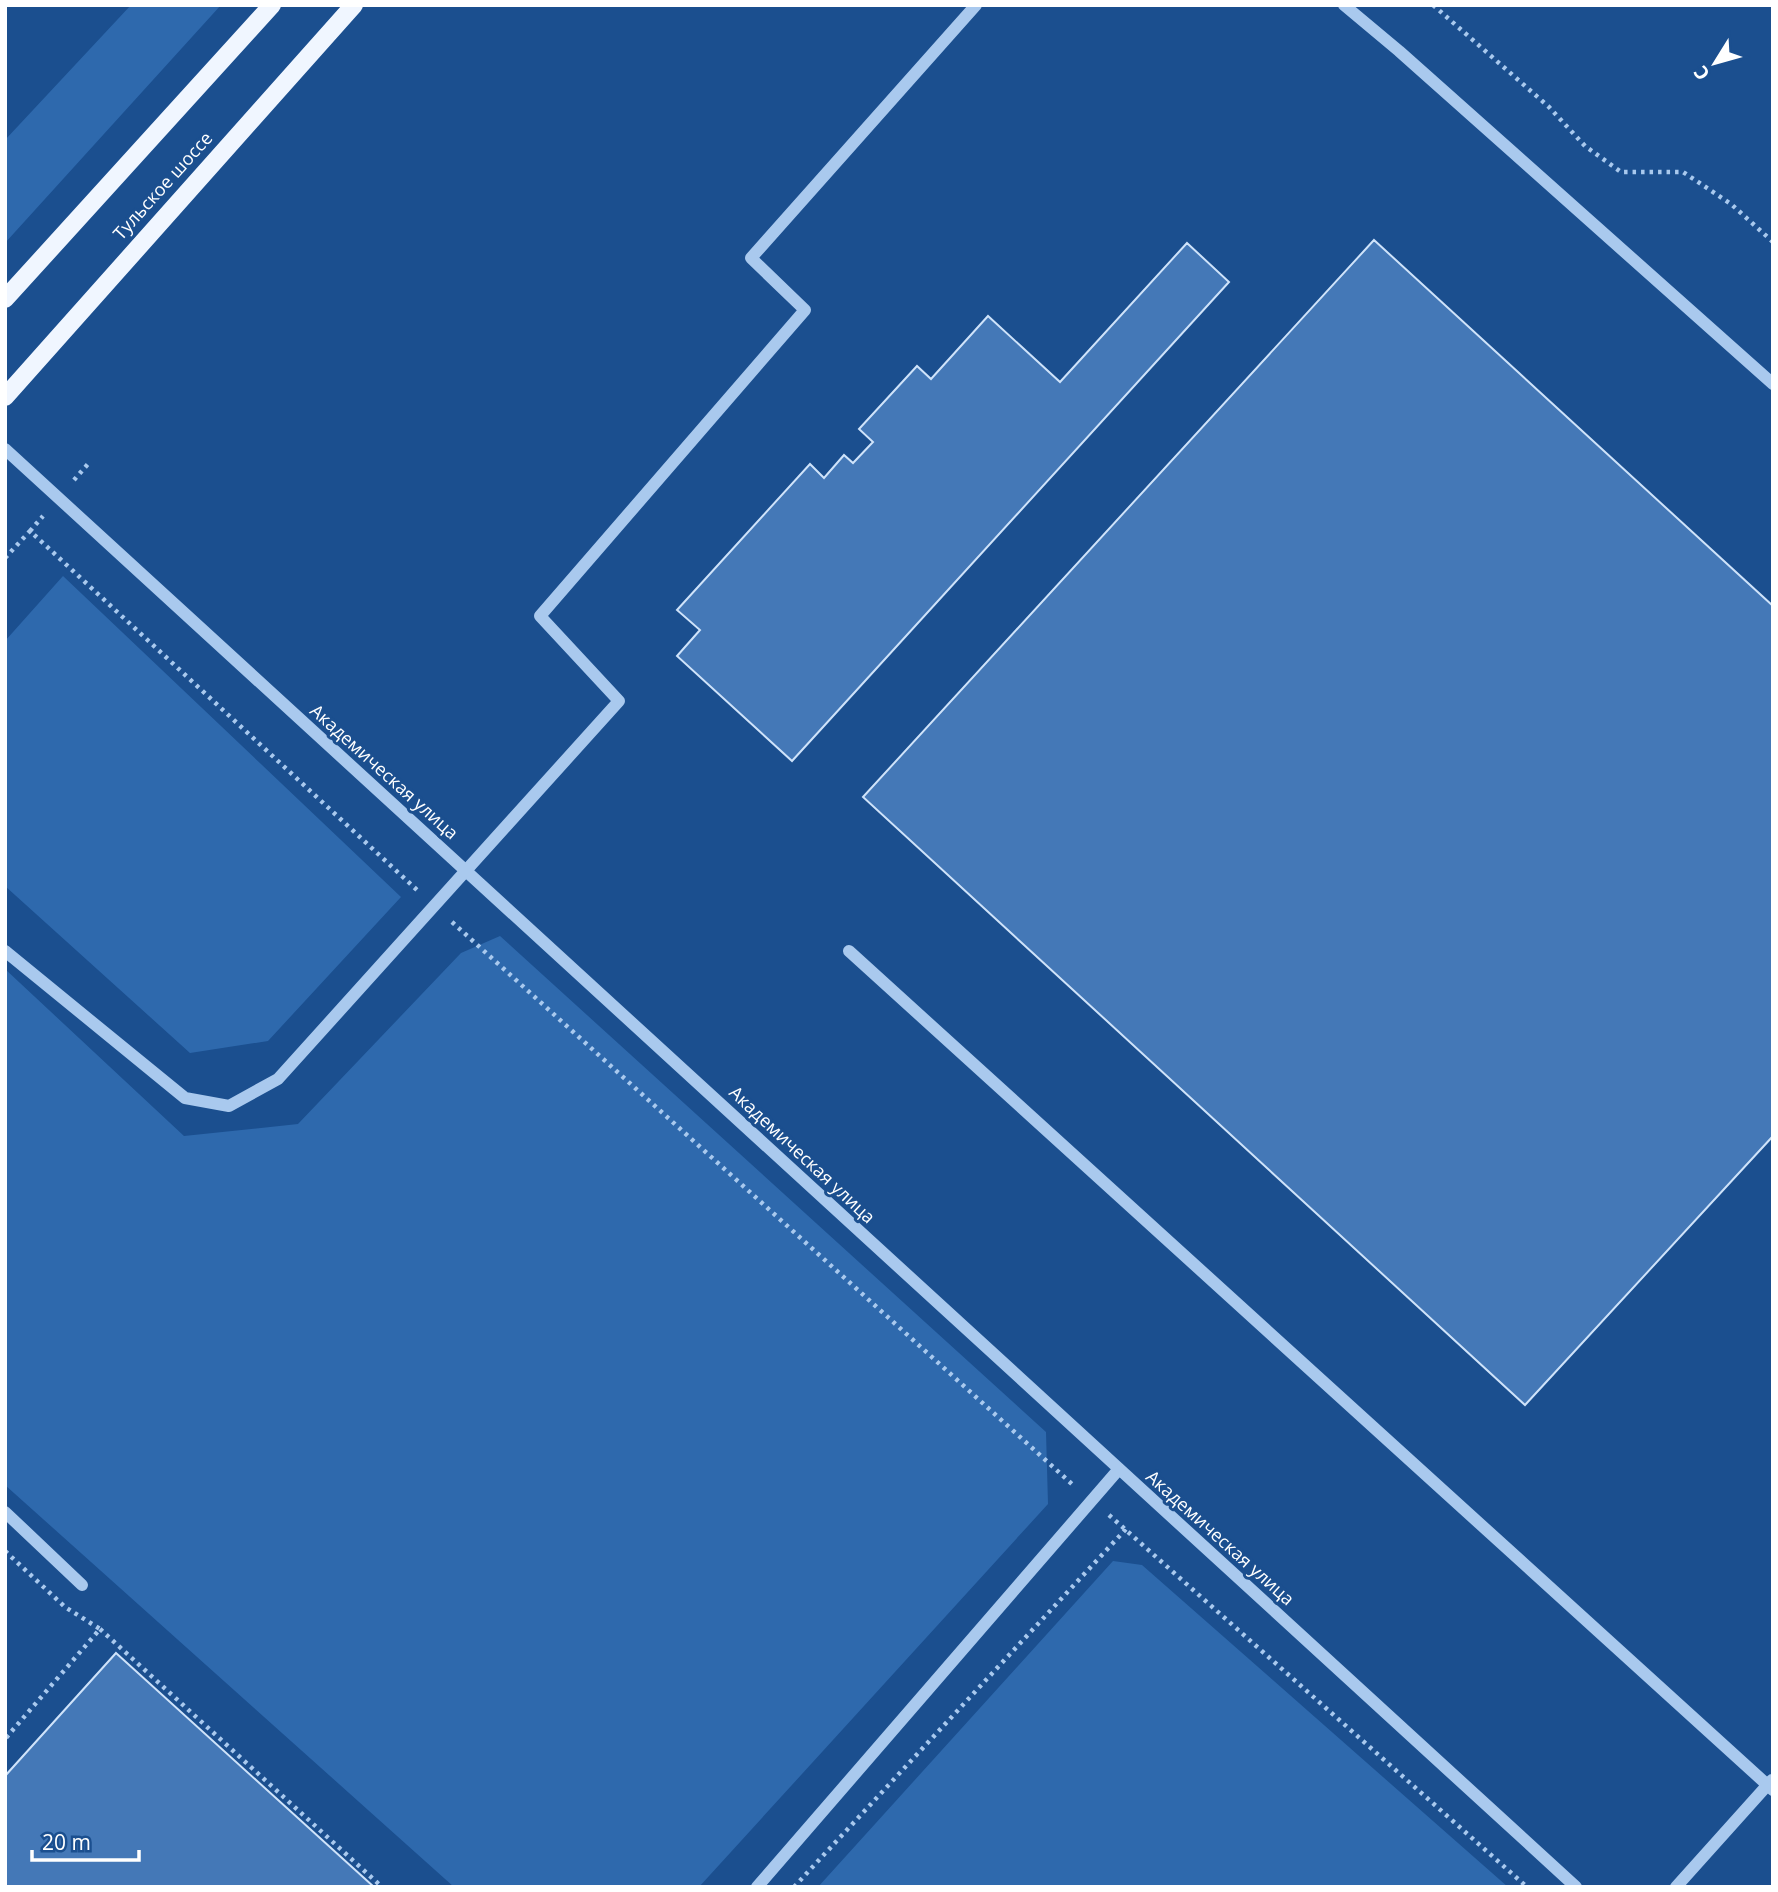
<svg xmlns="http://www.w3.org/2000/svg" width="1778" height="1892" font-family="'Open Sans',sans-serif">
<rect width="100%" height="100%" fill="#1b4f8f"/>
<path fill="#2e69ad" d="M 131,5 L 221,5 L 5,243 L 5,140 Z
M 63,576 L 401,897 L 268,1041 L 190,1053 L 5,886 L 5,641 Z
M 500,936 L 1046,1432 L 1048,1504 L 699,1887 L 454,1887 L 5,1485 L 5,969 L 184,1136 L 298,1124 L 461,953 Z
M 1113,1561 L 1142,1565 L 1508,1887 L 818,1887 Z"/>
<path fill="#4478b7" stroke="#cfe3fa" stroke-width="2" d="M 1374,240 L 1773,606 L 1773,1136 L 1525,1405 L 863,797 Z
M 1187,243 L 1229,282 L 792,761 L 677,656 L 700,630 L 677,610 L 810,464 L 824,478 L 844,455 L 853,463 L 873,442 L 859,429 L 917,366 L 931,379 L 988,316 L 1060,382 Z
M 116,1653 L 374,1887 L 5,1887 L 5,1776 Z"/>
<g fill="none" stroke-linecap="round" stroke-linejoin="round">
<path stroke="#a9c9ee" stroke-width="4.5" stroke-dasharray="3.5 5" stroke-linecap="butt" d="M 1433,5 L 1549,107 L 1585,146 L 1621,172 L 1683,172 L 1731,204 L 1773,242
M 74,480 L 88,464
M 30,531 L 43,516
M 5,558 L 30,531 L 417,890
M 452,922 L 1073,1485
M 1109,1515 L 1527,1887
M 5,1551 L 65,1607 L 100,1629 L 5,1739
M 100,1629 L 382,1887
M 794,1887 L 1126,1529"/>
<path stroke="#a9c9ee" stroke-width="12" d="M 1344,5 L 1399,51 L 1773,384
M 5,449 L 1576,1887
M 5,951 L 185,1098 L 229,1106 L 278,1079 L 619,701 L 540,616 L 805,310 L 751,258 L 976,5
M 849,951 L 1773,1790
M 5,1512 L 82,1585
M 757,1887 L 1119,1469
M 1676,1887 L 1772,1780"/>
<path stroke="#f0f6ff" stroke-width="18" d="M 5,299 L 272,5
M 5,397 L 354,5"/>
</g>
<g text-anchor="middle" stroke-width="6" stroke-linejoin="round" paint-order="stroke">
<g font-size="18" fill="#fff" stroke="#1b4f8f">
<text transform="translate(163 186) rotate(-48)" y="6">Тульское шоссе</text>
<text transform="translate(384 772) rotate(42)" y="6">Академическая улица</text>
<text transform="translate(802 1155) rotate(43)" y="6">Академическая улица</text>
<text transform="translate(1220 1538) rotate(42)" y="6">Академическая улица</text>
</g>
</g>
<rect width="1778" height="1892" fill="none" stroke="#ffffff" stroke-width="14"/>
<g transform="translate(1715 63) rotate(233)" stroke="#1b4f8f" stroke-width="5" paint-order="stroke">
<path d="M0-5L12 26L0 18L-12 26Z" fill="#ffffff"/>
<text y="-10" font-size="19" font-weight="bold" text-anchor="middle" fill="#ffffff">С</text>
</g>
<path d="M32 1850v10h107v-10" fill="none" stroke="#ffffff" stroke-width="3.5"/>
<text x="42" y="1850" font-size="21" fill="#ffffff" stroke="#1b4f8f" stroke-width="5" paint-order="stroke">20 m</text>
</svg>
